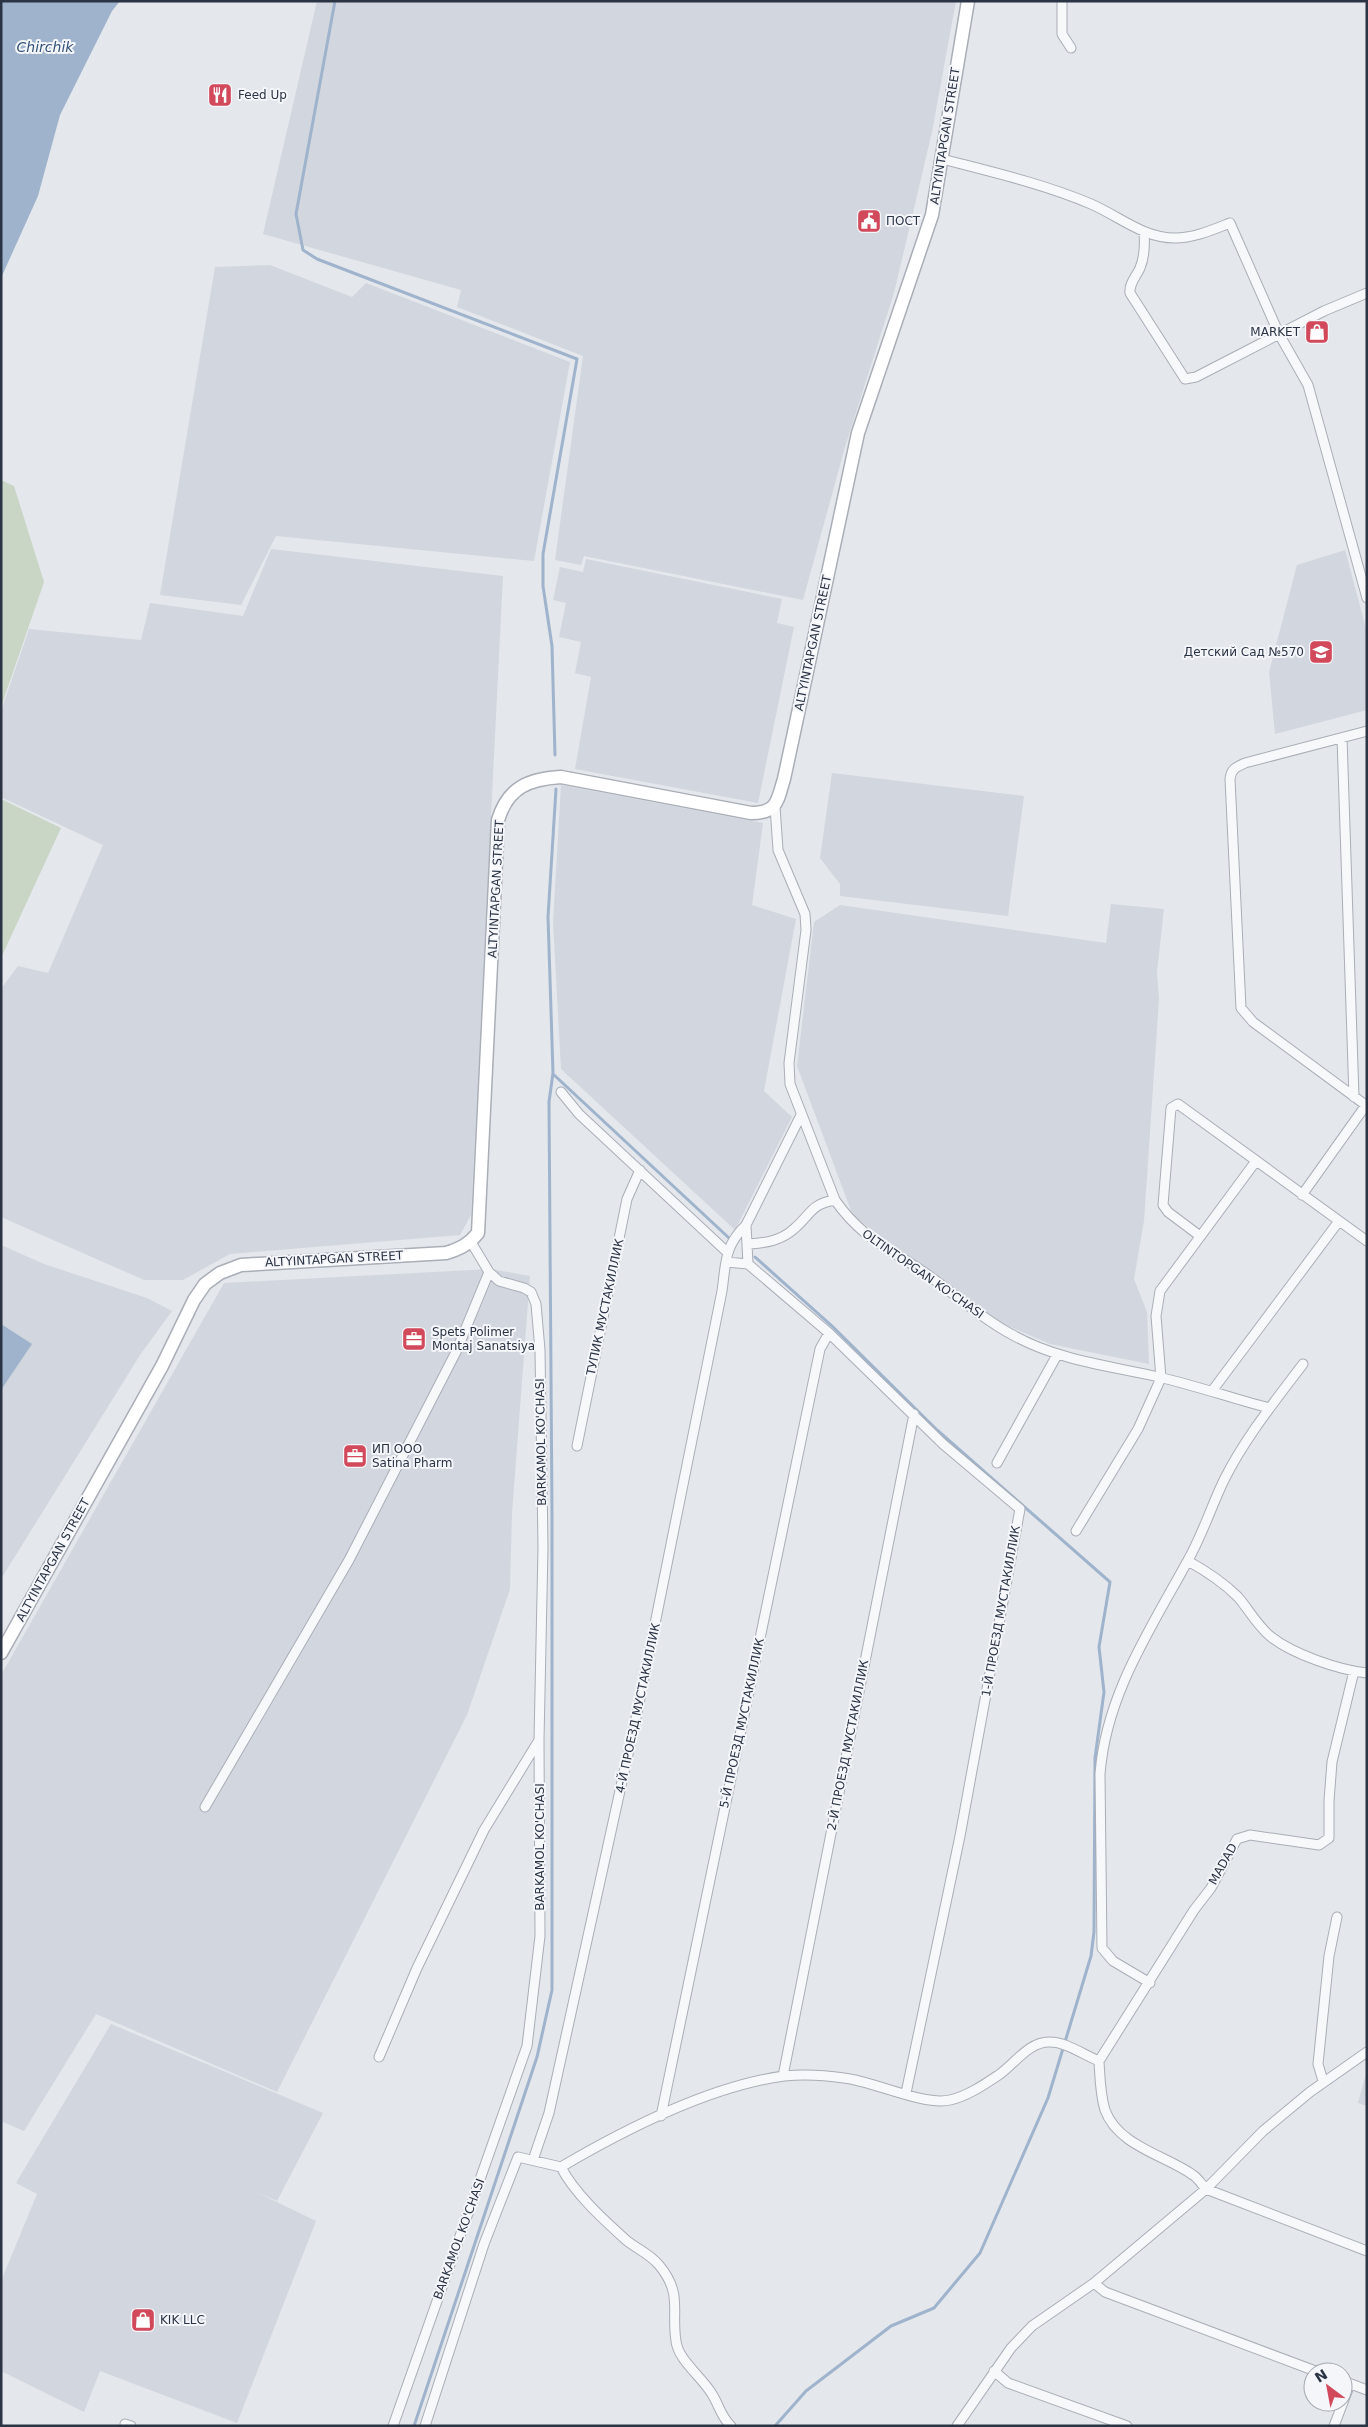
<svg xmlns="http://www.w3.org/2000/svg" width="1368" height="2427" font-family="'DejaVu Sans',sans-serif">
<rect width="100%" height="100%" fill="#e4e7ec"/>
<path fill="#d2d6de" d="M 317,1 L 956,1 L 932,132 L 894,293 L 845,447 L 803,600 L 584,556 L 581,565 L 555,560 L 583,356 L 457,307 L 461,290 L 263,234 Z
M 270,265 L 352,297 L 366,283 L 570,362 L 534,561 L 276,536 L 241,605 L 160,595 L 215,267 Z
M 271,549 L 503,576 L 471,1215 L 460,1235 L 230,1254 L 183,1280 L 144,1280 L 1,1217 L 1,989 L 18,966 L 48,973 L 103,845 L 1,797 L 1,711 L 29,629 L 141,640 L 150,603 L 243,616 Z
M 1345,550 L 1367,632 L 1367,710 L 1275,734 L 1269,672 L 1297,565 Z
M 586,559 L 782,599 L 777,623 L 794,627 L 758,803 L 575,769 L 591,677 L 575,673 L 581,642 L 559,637 L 566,603 L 553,600 L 560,567 L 583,572 Z
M 832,773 L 1024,796 L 1008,916 L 840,896 L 840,884 L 820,858 Z
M 561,785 L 763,823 L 752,905 L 796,919 L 764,1091 L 792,1117 L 735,1230 L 561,1069 L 553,922 Z
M 1111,904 L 1164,909 L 1157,972 L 1159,999 L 1144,1221 L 1134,1279 L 1147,1312 L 1149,1364 L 1050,1344 L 999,1322 L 853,1216 L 797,1066 L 814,922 L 840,905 L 1106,943 Z
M 1,1245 L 44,1264 L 147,1298 L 172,1311 L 140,1355 L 1,1579 Z
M 491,1269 L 530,1276 L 512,1513 L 510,1589 L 467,1715 L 277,2092 L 96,2014 L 24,2131 L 3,2122 L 1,2124 L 1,1675 L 224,1283 Z
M 111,2024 L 323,2113 L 277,2201 L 256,2192 L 316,2221 L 237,2423 L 100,2371 L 84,2412 L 1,2371 L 1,2281 L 37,2194 L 16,2183 Z
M 1367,2070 L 1367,2106 L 1358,2103 Z"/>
<path fill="#c9d6c5" d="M 1,480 L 14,486 L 44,582 L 1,707 Z
M 1,799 L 61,828 L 1,958 Z"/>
<path fill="#9fb4cc" d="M 1,1 L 120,1 L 112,11 L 60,115 L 38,196 L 1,278 Z
M 1,1324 L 32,1344 L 1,1390 Z"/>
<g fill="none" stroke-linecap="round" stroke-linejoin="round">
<path stroke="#9fb4cc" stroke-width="3" d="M 335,1 L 296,214 L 303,250 L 317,259 L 577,359 L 543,554 L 543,586 L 552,646 L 555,755
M 553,1074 L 729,1238
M 755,1257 L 832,1326 L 937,1430 L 1110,1582 L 1099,1647 L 1104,1692 L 1095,1758 L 1094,1932 L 1091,1956 L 1048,2098 L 980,2253 L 934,2308 L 891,2326 L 806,2391 L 775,2426
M 414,2426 L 537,2057 L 552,1990 L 552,1513 L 549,1102 L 553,1073 L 548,917 L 556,789"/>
<defs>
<path id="street" d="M 1062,1 L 1062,34 L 1071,48
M 942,159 C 992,172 1044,184 1091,204 C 1119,216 1143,238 1175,238 C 1194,238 1212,230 1230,223 L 1279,334 L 1308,385 L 1367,598
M 1144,232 C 1145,245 1145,256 1140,268 C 1136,277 1129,283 1130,293 L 1185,379 L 1196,377 L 1324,311 L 1367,293
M 1367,731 L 1245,763 C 1236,767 1231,769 1230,779 L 1241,1008 L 1253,1022 L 1367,1106
M 1342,738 L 1354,1097
M 775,806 L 778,850 L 805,914 L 806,930 L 789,1063 L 790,1084 L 835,1200 C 862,1239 891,1249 928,1275 C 956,1295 981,1318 1011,1334 C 1056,1360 1110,1366 1159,1377 C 1196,1386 1232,1398 1269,1408
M 561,1092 L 579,1114 L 727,1252
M 1302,1195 L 1366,1105
M 746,1225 L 748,1264 L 829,1333 L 943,1444 L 1020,1509 L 960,1836 L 906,2093
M 1200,1236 L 1168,1212 L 1163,1205 L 1171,1108 L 1178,1104 L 1367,1241
M 748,1244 C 766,1243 781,1241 795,1228 C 811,1214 811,1204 835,1200
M 726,1262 L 748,1264
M 1212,1391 L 1339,1221
M 577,1446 L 627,1199 L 640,1170
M 997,1463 L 1057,1355
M 1076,1531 L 1138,1429 L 1161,1378 L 1156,1316 L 1160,1291 L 1256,1161
M 1188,1561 C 1206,1571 1223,1582 1238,1597 C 1249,1610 1257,1625 1270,1636 C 1292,1654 1339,1670 1367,1673
M 205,1807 L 349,1560 L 456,1352 L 489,1272 L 471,1242
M 1150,1983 L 1113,1961 L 1102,1948 L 1100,1774 C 1106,1695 1150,1630 1187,1562 C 1202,1536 1211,1507 1224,1480 C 1245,1438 1275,1401 1303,1364
M 379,2057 L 417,1968 L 484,1830 L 539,1740
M 1099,2061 L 1194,1910 L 1211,1888 L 1237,1839 L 1250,1835 L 1319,1845 L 1329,1838 L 1329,1801 L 1332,1762 L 1354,1671
M 783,2076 L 914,1414
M 1323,2081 L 1318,2064 L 1329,1956 L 1337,1917
M 661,2116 L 820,1349 L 829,1333
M 533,2160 L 549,2113 L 636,1718 L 722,1291 C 726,1263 724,1246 746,1225 L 801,1115
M 561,2167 C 574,2193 604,2220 626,2240 C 637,2249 650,2254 659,2265 C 683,2294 671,2310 676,2341 C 678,2360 702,2377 712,2394 C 719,2405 721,2417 731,2426
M 1094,2283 L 1105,2292 L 1318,2372
M 994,2371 L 1008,2383 L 1127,2426
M 1343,2381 L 1367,2390
M 125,2424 L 131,2426
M 393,2426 L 527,2046 L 540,1936 L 539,1740 L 543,1547 L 540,1350 L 536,1304 L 531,1292 L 524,1288 L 499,1281 L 489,1272
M 425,2426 L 484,2244 L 518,2157 L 561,2167 C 624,2130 710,2086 784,2076 C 803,2074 824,2075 844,2078 C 873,2081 923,2106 950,2100 C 968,2096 985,2084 1000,2074 C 1015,2063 1030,2041 1050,2042 C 1066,2042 1084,2055 1099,2061 C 1100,2077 1100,2094 1105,2110 C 1118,2146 1165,2155 1193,2175 C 1198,2178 1202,2185 1206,2189 L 1367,2251
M 957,2426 L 1011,2348 L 1032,2326 L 1094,2283 L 1206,2189 L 1263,2131 L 1310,2092 L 1367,2052
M 1334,2426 L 1350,2384"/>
<path id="secondary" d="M 1,1653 L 162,1366 L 194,1300 L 205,1284 L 220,1273 L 241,1265 L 446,1253 C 460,1249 469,1244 478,1233 L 498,820 C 508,787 529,779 561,777 L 751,813 C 778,813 777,801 784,779 L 858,433 L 932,215 L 968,1"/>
</defs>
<use href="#street" stroke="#a9aeb7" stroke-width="11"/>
<use href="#secondary" stroke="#a9aeb7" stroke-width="15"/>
<use href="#street" stroke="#f7f8fa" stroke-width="9"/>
<use href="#secondary" stroke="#fff" stroke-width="12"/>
</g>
<defs>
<symbol id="restaurant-square" viewBox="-11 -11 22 22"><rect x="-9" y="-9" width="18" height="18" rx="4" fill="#d1495b" stroke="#f4f6f9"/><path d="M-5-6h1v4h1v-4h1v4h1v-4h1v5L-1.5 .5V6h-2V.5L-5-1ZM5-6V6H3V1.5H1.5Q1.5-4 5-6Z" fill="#fff"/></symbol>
<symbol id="civic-square" viewBox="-11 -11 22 22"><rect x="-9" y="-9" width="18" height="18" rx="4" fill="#d1495b" stroke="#f4f6f9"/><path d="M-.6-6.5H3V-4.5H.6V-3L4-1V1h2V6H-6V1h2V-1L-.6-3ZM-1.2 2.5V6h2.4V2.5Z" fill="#fff"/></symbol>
<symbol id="shop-square" viewBox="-11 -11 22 22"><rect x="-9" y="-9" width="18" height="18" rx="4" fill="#d1495b" stroke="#f4f6f9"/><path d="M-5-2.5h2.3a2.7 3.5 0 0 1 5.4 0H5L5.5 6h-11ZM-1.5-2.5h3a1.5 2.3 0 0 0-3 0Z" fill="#fff"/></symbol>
<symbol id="school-square" viewBox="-11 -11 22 22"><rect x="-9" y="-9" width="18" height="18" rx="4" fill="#d1495b" stroke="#f4f6f9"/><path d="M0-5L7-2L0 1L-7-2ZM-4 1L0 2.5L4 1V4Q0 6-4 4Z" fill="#fff"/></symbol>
<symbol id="office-square" viewBox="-11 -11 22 22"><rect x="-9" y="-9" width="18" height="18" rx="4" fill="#d1495b" stroke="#f4f6f9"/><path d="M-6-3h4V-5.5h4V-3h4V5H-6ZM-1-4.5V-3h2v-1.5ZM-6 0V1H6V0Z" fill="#fff"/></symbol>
</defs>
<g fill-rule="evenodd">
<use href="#restaurant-square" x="206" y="81" width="28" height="28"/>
<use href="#civic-square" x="855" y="207" width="28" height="28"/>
<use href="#shop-square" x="1303" y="318" width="28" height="28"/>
<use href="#school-square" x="1307" y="638" width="28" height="28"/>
<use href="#office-square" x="400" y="1325" width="28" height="28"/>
<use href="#office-square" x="341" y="1442" width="28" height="28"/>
<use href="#shop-square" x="129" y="2306" width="28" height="28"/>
</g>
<g text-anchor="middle" stroke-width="4" stroke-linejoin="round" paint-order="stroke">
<g font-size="12" fill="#2b3445" stroke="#f4f6f9" text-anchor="start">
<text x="238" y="99">Feed Up</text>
<text x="886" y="225">ПОСТ</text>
<text x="1300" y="336" text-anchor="end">MARKET</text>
<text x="1304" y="656" text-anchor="end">Детский Сад №570</text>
<text x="432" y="1336">Spets Polimer<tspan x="432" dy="14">Montaj Sanatsiya</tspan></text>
<text x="372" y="1453">ИП ООО<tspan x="372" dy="14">Satina Pharm</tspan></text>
<text x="160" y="2324">KIK LLC</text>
</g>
<g font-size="12" fill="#2b3445" stroke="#f4f6f9">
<text transform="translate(945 136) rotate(-81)" y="4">ALTYINTAPGAN STREET</text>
<text transform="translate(813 643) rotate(-78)" y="4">ALTYINTAPGAN STREET</text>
<text transform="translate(496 889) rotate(-87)" y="4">ALTYINTAPGAN STREET</text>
<text transform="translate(334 1259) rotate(-3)" y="4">ALTYINTAPGAN STREET</text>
<text transform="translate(923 1274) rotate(35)" y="4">OLTINTOPGAN KO'CHASI</text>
<text transform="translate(605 1307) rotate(-78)" y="4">ТУПИК МУСТАКИЛЛИК</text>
<text transform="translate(541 1442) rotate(-91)" y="4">BARKAMOL KO'CHASI</text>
<text transform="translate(53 1560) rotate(-61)" y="4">ALTYINTAPGAN STREET</text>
<text transform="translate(1001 1611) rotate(-80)" y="4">1-Й ПРОЕЗД МУСТАКИЛЛИК</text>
<text transform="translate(638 1708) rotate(-78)" y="4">4-Й ПРОЕЗД МУСТАКИЛЛИК</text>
<text transform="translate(742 1723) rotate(-78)" y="4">5-Й ПРОЕЗД МУСТАКИЛЛИК</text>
<text transform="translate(848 1745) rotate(-79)" y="4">2-Й ПРОЕЗД МУСТАКИЛЛИК</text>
<text transform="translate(540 1847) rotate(-90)" y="4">BARKAMOL KO'CHASI</text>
<text transform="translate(1223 1864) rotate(-61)" y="4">MADAD</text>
<text transform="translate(459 2239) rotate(-70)" y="4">BARKAMOL KO'CHASI</text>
</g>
<g font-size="14" font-style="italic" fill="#34527a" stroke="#f4f6f9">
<text x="45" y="52">Chirchik</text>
</g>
</g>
<rect width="1368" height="2427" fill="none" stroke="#2b3445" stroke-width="5"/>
<g transform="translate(1328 2387) rotate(328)"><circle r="24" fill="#f4f6f9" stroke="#a4a8b1"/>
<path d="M0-4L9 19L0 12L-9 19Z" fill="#d1495b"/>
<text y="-8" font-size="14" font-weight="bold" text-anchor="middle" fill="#2b3445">N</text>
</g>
</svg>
